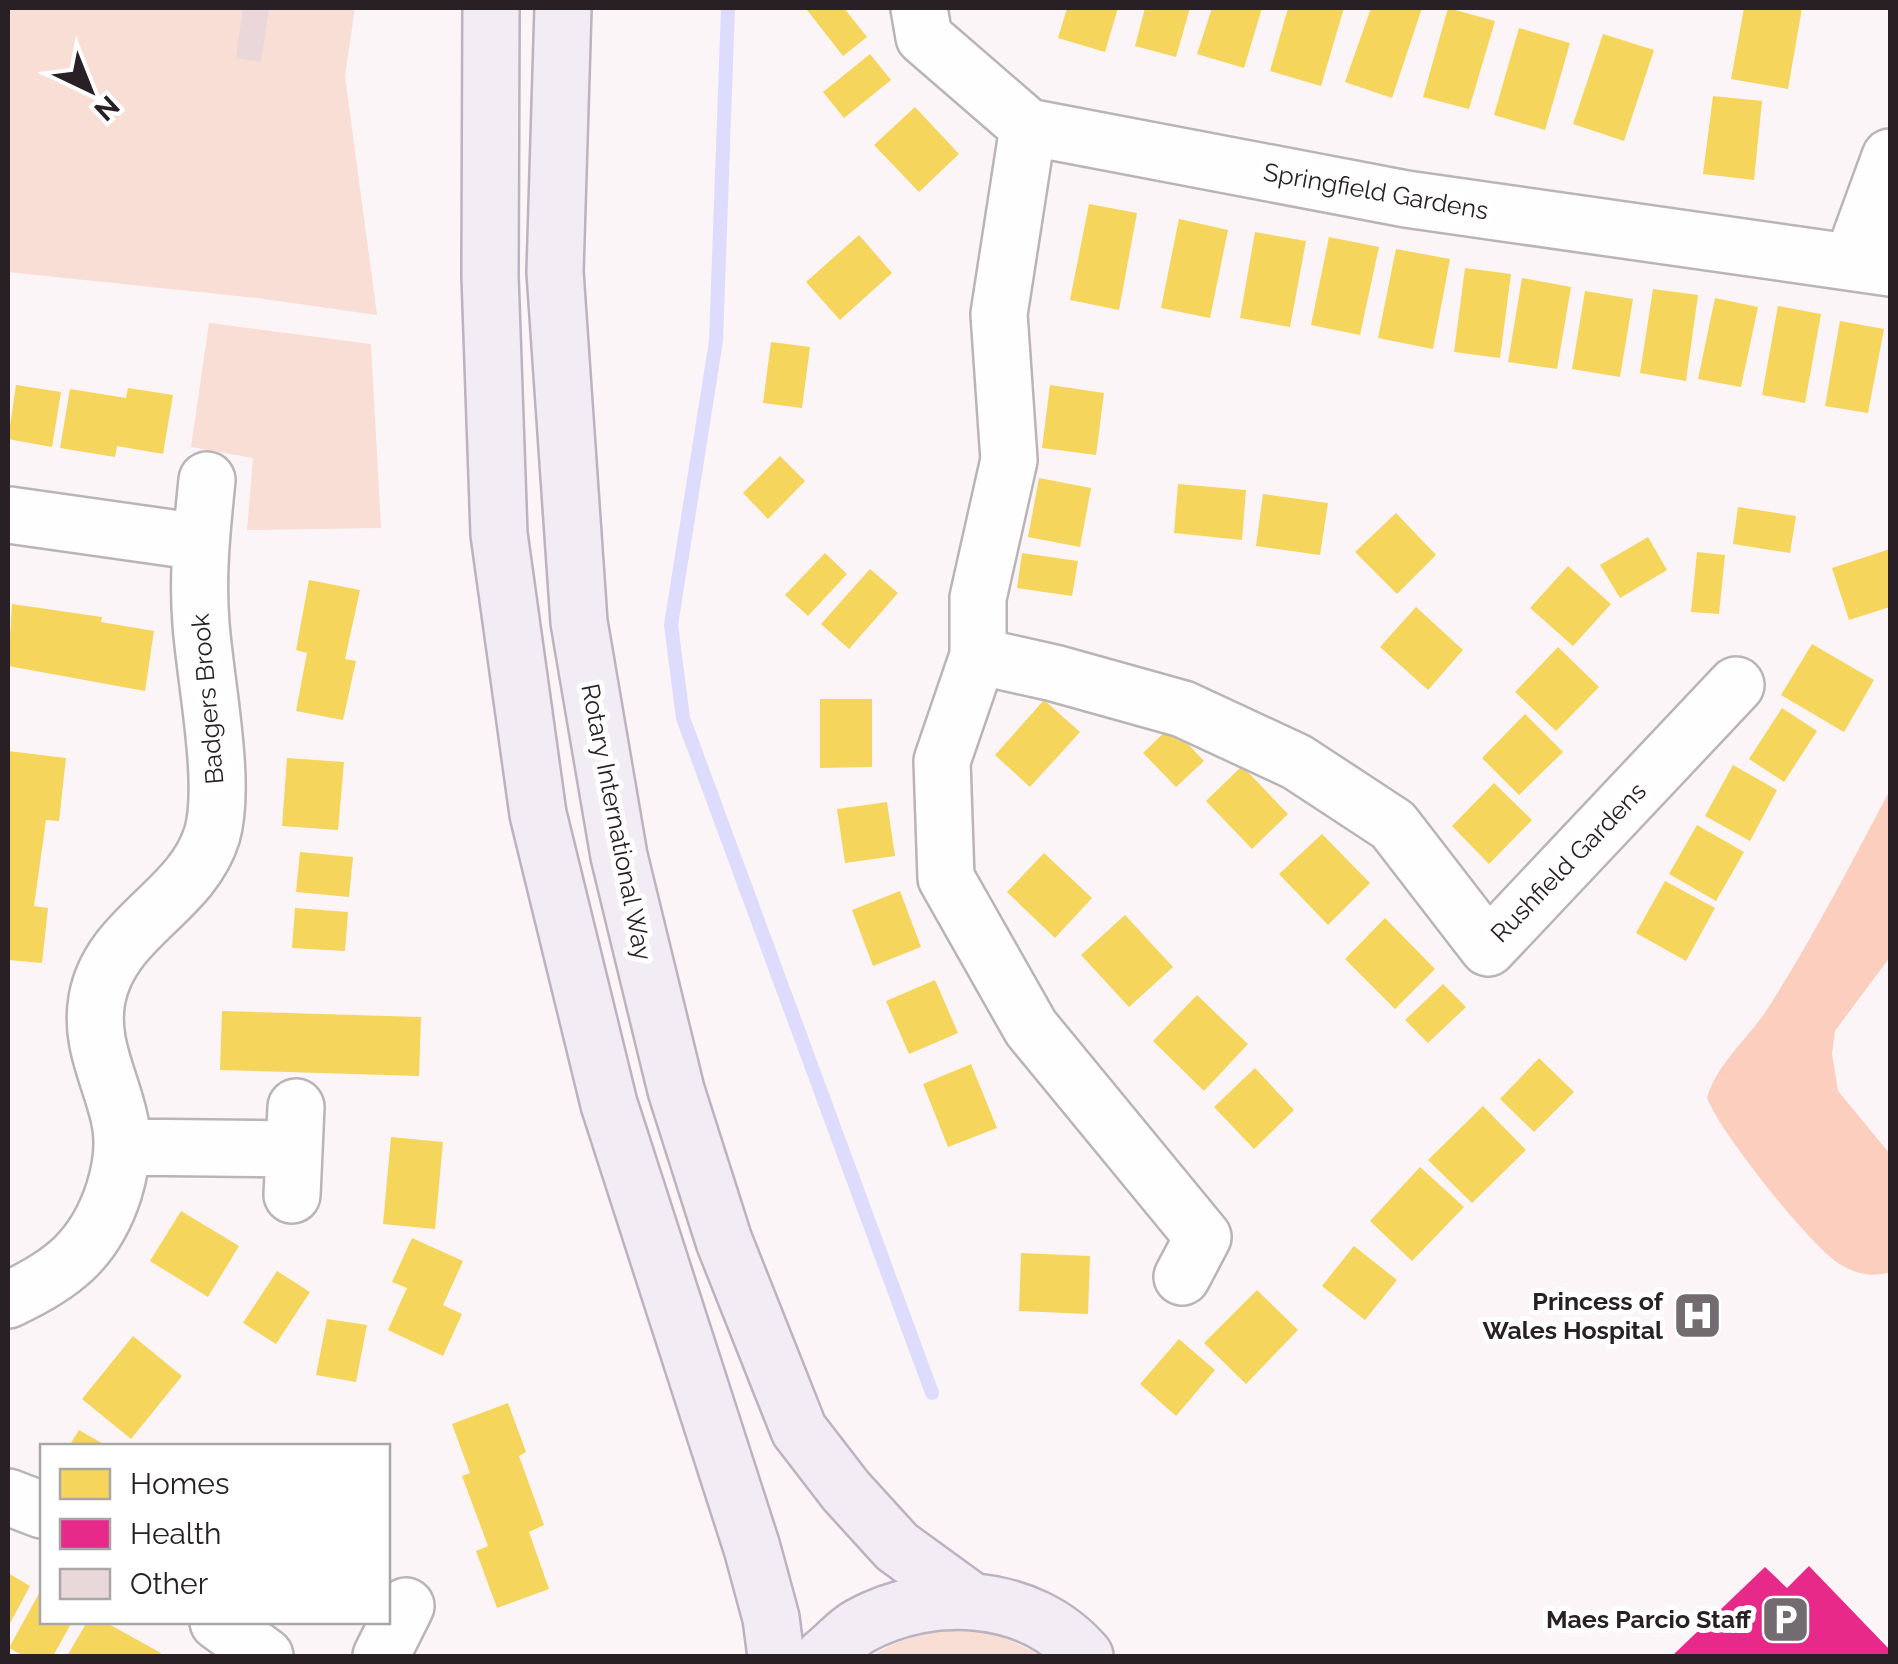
<svg xmlns="http://www.w3.org/2000/svg" width="1898" height="1664" font-family="Raleway,sans-serif">
<rect width="100%" height="100%" fill="#fbf5f8"/>
<path fill="#f9ded5" d="M 8,8 L 355,8 L 345,76 L 377,315 L 257,298 L 8,272 Z
M 209,323 L 371,344 L 381,528 L 247,530 L 253,458 L 191,447 Z
M 969,1630 L 1001,1636 L 1043,1656 L 872,1656 C 902,1636 933,1631 969,1630 Z"/>
<path fill="#fccebe" d="M 1890,790 L 1890,957 L 1835,1031 L 1832,1054 L 1838,1091 L 1890,1154 L 1890,1272 C 1872,1278 1855,1274 1838,1263 C 1808,1243 1720,1132 1707,1098 C 1717,1063 1749,1038 1768,1008 C 1813,938 1851,863 1890,790 Z"/>
<path fill="#f6d55c" d="M 811,8 L 844,8 L 867,37 L 843,56 L 807,10 Z
M 1067,8 L 1118,8 L 1105,52 L 1058,38 Z
M 1145,8 L 1190,8 L 1176,57 L 1135,46 Z
M 1212,8 L 1262,8 L 1244,68 L 1197,54 Z
M 1288,8 L 1344,8 L 1321,86 L 1270,71 Z
M 1371,8 L 1422,8 L 1392,98 L 1345,82 Z
M 1448,8 L 1495,21 L 1469,109 L 1423,97 Z
M 1744,8 L 1802,8 L 1788,89 L 1731,79 Z
M 1519,28 L 1570,43 L 1545,130 L 1494,115 Z
M 1603,34 L 1654,50 L 1624,141 L 1573,124 Z
M 870,54 L 891,80 L 844,118 L 823,92 Z
M 1713,96 L 1762,101 L 1754,180 L 1703,174 Z
M 915,107 L 959,154 L 919,192 L 874,145 Z
M 1089,204 L 1137,213 L 1119,310 L 1070,300 Z
M 1179,219 L 1228,230 L 1210,318 L 1161,308 Z
M 1255,232 L 1306,241 L 1290,327 L 1240,318 Z
M 859,235 L 892,273 L 840,320 L 806,282 Z
M 1329,237 L 1379,247 L 1360,335 L 1311,325 Z
M 1396,249 L 1450,259 L 1433,349 L 1378,338 Z
M 1465,268 L 1511,274 L 1500,358 L 1454,352 Z
M 1522,278 L 1571,287 L 1557,369 L 1508,362 Z
M 1653,289 L 1698,295 L 1686,381 L 1640,373 Z
M 1585,291 L 1633,299 L 1620,377 L 1572,369 Z
M 1715,298 L 1758,307 L 1741,387 L 1698,379 Z
M 1778,306 L 1821,314 L 1805,403 L 1762,395 Z
M 1840,321 L 1884,329 L 1868,413 L 1825,406 Z
M 771,342 L 810,347 L 802,408 L 763,403 Z
M 16,385 L 61,392 L 52,447 L 8,439 Z
M 1050,385 L 1104,393 L 1096,455 L 1042,448 Z
M 128,388 L 173,395 L 163,454 L 117,446 L 115,457 L 60,448 L 70,389 L 126,398 Z
M 780,456 L 805,481 L 768,519 L 743,493 Z
M 1039,478 L 1091,488 L 1080,547 L 1028,537 Z
M 1178,484 L 1246,490 L 1242,540 L 1174,533 Z
M 1263,494 L 1328,503 L 1320,555 L 1256,546 Z
M 1738,507 L 1796,516 L 1790,553 L 1733,544 Z
M 1396,513 L 1436,555 L 1397,594 L 1355,552 Z
M 1648,537 L 1667,570 L 1620,598 L 1600,565 Z
M 1890,549 L 1890,607 L 1849,620 L 1832,568 Z
M 1697,552 L 1725,555 L 1719,614 L 1691,612 Z
M 825,553 L 847,574 L 808,616 L 785,595 Z
M 1022,553 L 1078,561 L 1072,596 L 1017,588 Z
M 1568,566 L 1611,604 L 1573,646 L 1530,608 Z
M 870,569 L 898,593 L 849,649 L 821,624 Z
M 309,580 L 360,590 L 345,659 L 356,661 L 343,720 L 296,711 L 307,653 L 296,650 Z
M 12,604 L 102,617 L 101,622 L 154,631 L 145,691 L 8,666 Z
M 1416,607 L 1463,650 L 1428,690 L 1380,647 Z
M 1812,644 L 1874,680 L 1844,732 L 1781,695 Z
M 1558,647 L 1599,687 L 1556,731 L 1515,692 Z
M 820,699 L 872,699 L 872,767 L 820,768 Z
M 1044,700 L 1080,732 L 1030,787 L 995,755 Z
M 1782,708 L 1817,731 L 1784,782 L 1749,759 Z
M 1525,714 L 1563,752 L 1519,795 L 1482,758 Z
M 1171,726 L 1204,761 L 1176,787 L 1143,753 Z
M 8,751 L 66,758 L 59,821 L 46,820 L 34,906 L 48,908 L 42,963 L 8,960 Z
M 287,758 L 344,762 L 338,830 L 282,826 Z
M 1733,765 L 1777,790 L 1750,841 L 1705,816 Z
M 1242,766 L 1288,814 L 1252,849 L 1206,801 Z
M 1494,783 L 1532,820 L 1489,864 L 1452,826 Z
M 887,802 L 895,856 L 845,863 L 837,809 Z
M 1697,825 L 1744,852 L 1716,901 L 1669,874 Z
M 1322,834 L 1370,883 L 1328,925 L 1279,874 Z
M 300,852 L 353,857 L 349,897 L 296,892 Z
M 1044,853 L 1092,898 L 1055,938 L 1007,892 Z
M 1665,881 L 1715,908 L 1686,961 L 1636,933 Z
M 900,891 L 921,947 L 873,966 L 852,910 Z
M 295,908 L 348,912 L 345,951 L 292,948 Z
M 1125,915 L 1173,967 L 1129,1007 L 1081,955 Z
M 1385,918 L 1435,969 L 1395,1009 L 1345,959 Z
M 935,980 L 958,1033 L 909,1054 L 886,1001 Z
M 1443,984 L 1466,1007 L 1428,1043 L 1405,1020 Z
M 1197,995 L 1248,1044 L 1204,1091 L 1153,1041 Z
M 222,1011 L 421,1017 L 419,1076 L 220,1070 Z
M 1539,1058 L 1574,1092 L 1534,1132 L 1500,1099 Z
M 971,1064 L 997,1128 L 948,1147 L 923,1084 Z
M 1255,1068 L 1294,1110 L 1254,1149 L 1214,1107 Z
M 1483,1106 L 1526,1150 L 1472,1203 L 1428,1160 Z
M 391,1137 L 443,1142 L 435,1229 L 383,1224 Z
M 1420,1167 L 1464,1207 L 1412,1261 L 1370,1221 Z
M 181,1211 L 239,1246 L 208,1297 L 150,1261 Z
M 412,1238 L 463,1261 L 443,1305 L 462,1314 L 443,1356 L 388,1330 L 407,1288 L 392,1282 Z
M 1354,1246 L 1397,1280 L 1365,1320 L 1322,1286 Z
M 1021,1253 L 1090,1256 L 1088,1314 L 1019,1311 Z
M 277,1271 L 310,1292 L 276,1344 L 243,1323 Z
M 1257,1290 L 1298,1330 L 1246,1384 L 1204,1343 Z
M 327,1319 L 367,1325 L 356,1382 L 316,1375 Z
M 133,1336 L 182,1376 L 131,1439 L 82,1399 Z
M 1179,1339 L 1215,1370 L 1176,1416 L 1140,1384 Z
M 508,1403 L 526,1452 L 519,1456 L 544,1525 L 529,1532 L 549,1589 L 497,1608 L 476,1551 L 488,1546 L 462,1476 L 470,1473 L 452,1424 Z
M 79,1430 L 107,1446 L 69,1446 Z
M 8,1573 L 30,1586 L 8,1627 Z
M 42,1588 L 42,1622 L 72,1622 L 53,1656 L 24,1656 L 9,1648 Z
M 87,1622 L 105,1622 L 161,1653 L 159,1656 L 67,1656 Z"/>
<path fill="#e7298a" d="M 1809,1566 L 1890,1650 L 1890,1656 L 1672,1656 L 1765,1567 L 1787,1588 Z"/>
<g fill="none" stroke-linecap="round" stroke-linejoin="round">
<path stroke="#dedcfd" stroke-width="14" d="M 728,8 L 716,341 L 671,625 L 683,718 L 932,1393"/>
</g>
<path fill="#ead7da" d="M 243,8 L 269,8 L 261,62 L 236,58 Z"/>
<g fill="none" stroke-linecap="round" stroke-linejoin="round">
<defs>
<path id="minor" d="M 919,8 L 924,37 L 1028,127 L 1406,199 L 1890,268
M 1852,261 L 1890,157
M 9,515 L 200,542
M 978,656 L 978,598 L 1009,460 L 999,314 L 1028,127
M 122,1147 L 294,1149
M 292,1195 L 296,1107
M 1182,1277 L 1203,1237 L 1031,1028 L 946,878 L 942,761 L 978,656 L 1054,673 L 1183,709 L 1297,762 L 1393,825 L 1488,948 L 1736,685
M 8,1300 C 62,1275 95,1250 114,1191 C 121,1168 125,1141 119,1117 C 110,1077 89,1042 97,999 C 110,927 191,903 212,835 C 227,783 205,680 201,624 C 197,575 202,529 207,480
M 8,1497 L 42,1510
M 218,1622 L 265,1656
M 381,1656 L 406,1606"/>
<path id="major" d="M 491,8 L 490,276 L 499,534 L 538,814 L 609,1104 L 752,1548 L 771,1618 L 776,1656
M 563,8 L 555,272 L 579,622 L 619,856 L 676,1090 L 724,1241 L 799,1430 L 846,1491 L 897,1547 L 970,1600
M 824,1656 C 836,1647 847,1633 860,1626 C 931,1587 1030,1592 1085,1656"/>
</defs>
<use href="#minor" stroke="#bbb4b7" stroke-width="60"/>
<use href="#major" stroke="#bdb2bf" stroke-width="60"/>
<use href="#minor" stroke="#fefefe" stroke-width="55"/>
<use href="#major" stroke="#f2ecf4" stroke-width="55"/>
</g>
<defs>
<symbol id="hospital-square" viewBox="-11 -11 22 22"><rect x="-9" y="-9" width="18" height="18" rx="4" fill="#726b6f" stroke="#fff"/><path d="M-5-5h3v3.5h4V-5h3V5h-3V1.5h-4V5h-3Z" fill="#fff"/></symbol>
<symbol id="parking-square" viewBox="-11 -11 22 22"><rect x="-9" y="-9" width="18" height="18" rx="4" fill="#726b6f" stroke="#fff"/><path d="M-3.5-5.5H1a3.5 3.5 0 0 1 0 7H-1V5.5H-3.5ZM-1-3.4V-.6H.8a1.4 1.4 0 0 0 0-2.8Z" fill="#fff"/></symbol>
</defs>
<g fill-rule="evenodd">
<use href="#hospital-square" x="1670" y="1288" width="55" height="55"/>
<use href="#parking-square" x="1758" y="1592" width="55" height="55"/>
</g>
<g text-anchor="middle" stroke-width="10" stroke-linejoin="round" paint-order="stroke">
<g font-size="25" fill="#292025" stroke="#fff">
<text transform="translate(1376 191) rotate(10)" y="9">Springfield Gardens</text>
<text transform="translate(207 699) rotate(-95)" y="9">Badgers Brook</text>
<text transform="translate(617 822) rotate(79)" y="9">Rotary International Way</text>
<text transform="translate(1568 862) rotate(-46)" y="9">Rushfield Gardens</text>
</g>
<g font-size="25" font-weight="bold" fill="#292025" stroke="#fff" text-anchor="end">
<text x="1663" y="1310">Princess of<tspan x="1663" dy="29">Wales Hospital</tspan></text>
<text x="1751" y="1628">Maes Parcio Staff</text>
</g>
</g>
<rect width="1898" height="1664" fill="none" stroke="#292025" stroke-width="20"/>
<rect x="40" y="1444" width="350" height="180" fill="#ffffff" stroke="#a9a6a8" stroke-width="2.5"/>
<rect x="60" y="1469" width="50" height="30" fill="#f6d55c" stroke="#a9a6a8" stroke-width="2.5"/>
<text x="130" y="1494" font-size="30" fill="#292025">Homes</text>
<rect x="60" y="1519" width="50" height="30" fill="#e7298a" stroke="#a9a6a8" stroke-width="2.5"/>
<text x="130" y="1544" font-size="30" fill="#292025">Health</text>
<rect x="60" y="1569" width="50" height="30" fill="#ead7da" stroke="#a9a6a8" stroke-width="2.5"/>
<text x="130" y="1594" font-size="30" fill="#292025">Other</text>
<g transform="translate(90 90) rotate(137)" stroke="#ffffff" stroke-width="8" paint-order="stroke">
<path d="M0-8L18 38L0 25L-18 38Z" fill="#292025"/>
<text y="-15" font-size="28" font-weight="bold" text-anchor="middle" fill="#292025">N</text>
</g>
</svg>
